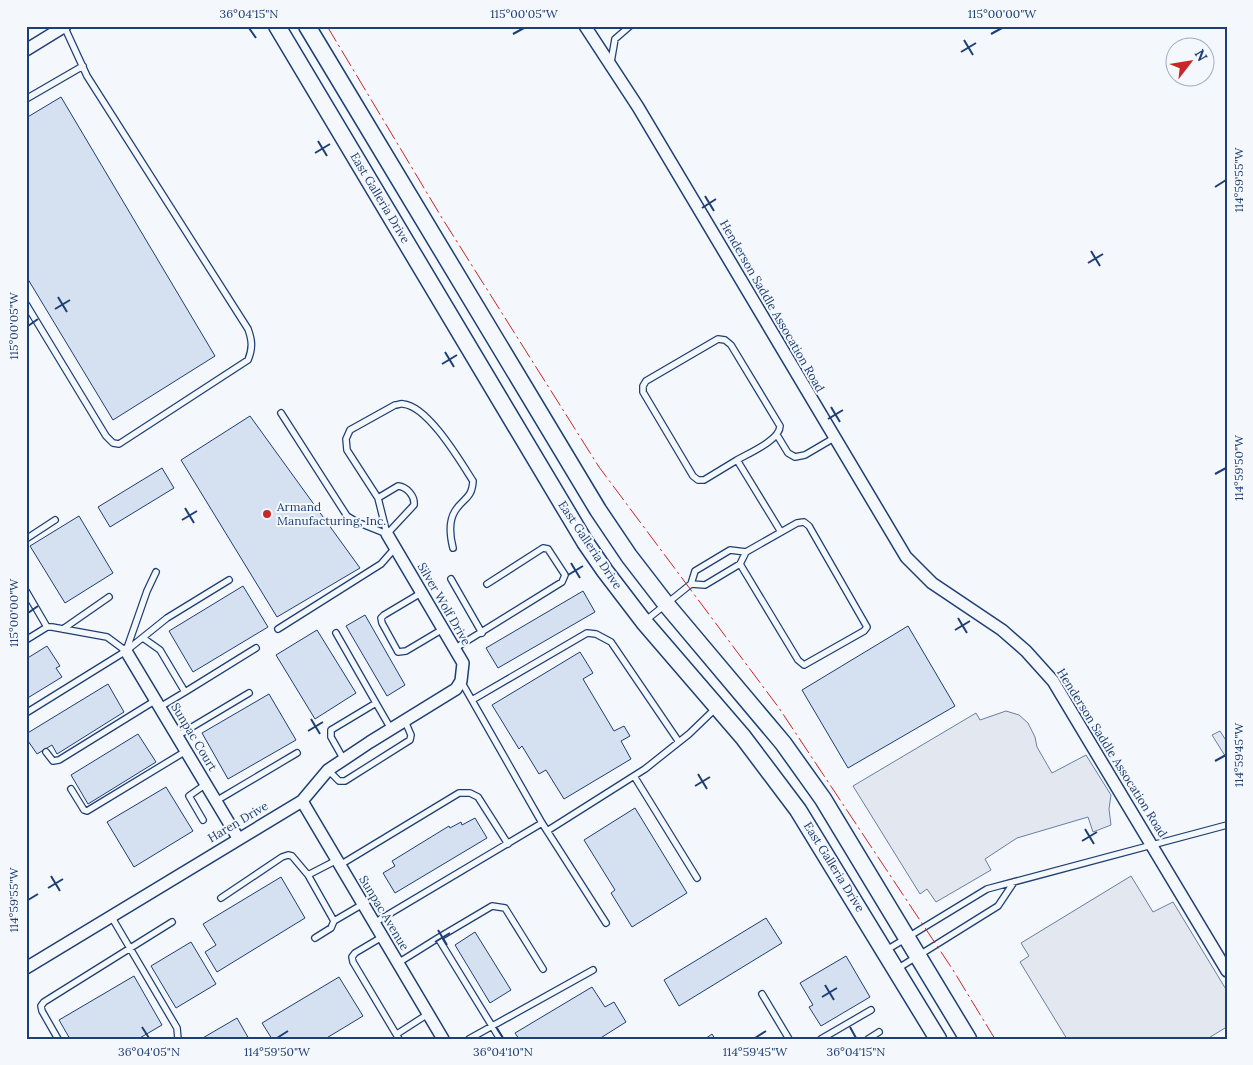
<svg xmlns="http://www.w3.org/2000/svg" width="1253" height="1065" font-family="Lora,serif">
<rect width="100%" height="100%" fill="#f4f7fb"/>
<path fill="#e3e8f0" stroke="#687fa3" d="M 1006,711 L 1019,715 L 1028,723 L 1035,737 L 1037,747 L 1052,773 L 1086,755 L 1111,795 L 1109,809 L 1111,825 L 1093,832 L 1088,817 L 1017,838 L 985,859 L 991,870 L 936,902 L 927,889 L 920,894 L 853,786 L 976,713 L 980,720 Z
M 1220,731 L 1227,742 L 1227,759 L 1212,735 Z
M 1131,876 L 1153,912 L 1173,902 L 1227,991 L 1227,1031 L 1225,1028 L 1207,1039 L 1067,1039 L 1020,962 L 1029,956 L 1021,943 Z"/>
<path fill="#d5e0f0" stroke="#1d3f73" d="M 61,97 L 215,356 L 113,420 L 26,276 L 26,118 Z
M 250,416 L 360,568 L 277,617 L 181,460 Z
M 162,468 L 174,488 L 110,527 L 98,507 Z
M 79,516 L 113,573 L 65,603 L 30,546 Z
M 243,586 L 268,627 L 193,672 L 169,631 Z
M 583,591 L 595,612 L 498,668 L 486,648 Z
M 365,615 L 405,685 L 387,696 L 346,626 Z
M 908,626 L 955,706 L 848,768 L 802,690 Z
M 317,630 L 356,693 L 315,719 L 276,655 Z
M 47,646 L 60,666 L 56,668 L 62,677 L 26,699 L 26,659 Z
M 580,652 L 593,673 L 583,679 L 614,731 L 624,726 L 630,736 L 621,741 L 631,759 L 564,799 L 546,770 L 539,774 L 522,746 L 519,749 L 492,705 Z
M 108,684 L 124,712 L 57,754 L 52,745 L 37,754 L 26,738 L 26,734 Z
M 269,694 L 296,740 L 228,779 L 202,733 Z
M 138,734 L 156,762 L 88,804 L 71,775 Z
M 166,787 L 193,831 L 134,867 L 107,822 Z
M 635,808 L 687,893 L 632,927 L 611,893 L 615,890 L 584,840 Z
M 475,818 L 487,838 L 395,893 L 383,873 L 395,866 L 392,861 L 449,826 L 450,828 L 461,822 L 462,825 Z
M 281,877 L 305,918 L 217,972 L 205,952 L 216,945 L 203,924 Z
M 766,918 L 782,943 L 679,1006 L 664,980 Z
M 475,932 L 511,990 L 490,1003 L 455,945 Z
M 191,942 L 216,984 L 176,1008 L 151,966 Z
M 846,956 L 870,997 L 821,1026 L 809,1007 L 813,1005 L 800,983 Z
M 134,976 L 162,1025 L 138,1039 L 70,1039 L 59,1020 Z
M 339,977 L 363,1016 L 325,1039 L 272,1039 L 262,1023 Z
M 592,987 L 605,1007 L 614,1002 L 626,1022 L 599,1039 L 519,1039 L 515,1033 Z
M 237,1018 L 249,1039 L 201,1039 Z
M 712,1034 L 715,1039 L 705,1039 Z"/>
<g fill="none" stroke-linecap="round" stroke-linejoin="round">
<defs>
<path id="lane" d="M 611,62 L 615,39 L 630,26
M 26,99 L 83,66
M 26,304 L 106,436 L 113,443 L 119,444 L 248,360 C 253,348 252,340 248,329 L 87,76 L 64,26
M 281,413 L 347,516 L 357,522 L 387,534
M 777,435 L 788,453 L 795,457 L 805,455 L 834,438
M 737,460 L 704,480 L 698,480 L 693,476 L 643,392 L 643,386 L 646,381 L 718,339 L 725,340 L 731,345 L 780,426 C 780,440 749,453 737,460 L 781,532
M 378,498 L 398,486 C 407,487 415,496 414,505 L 387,534
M 387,534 L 378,498 L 347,450 L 346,439 L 350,430 L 395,405 C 398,405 401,403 403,404 C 428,406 460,461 473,481 C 472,499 463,498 455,511 C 448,522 450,536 453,548
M 26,539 L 55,520
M 156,572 L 147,591 L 126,651 L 167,618 L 229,580
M 451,579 L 482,633
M 691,584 L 705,585 L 740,564 L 746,552 L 797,523 L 804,522 L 809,526 L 867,627 L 864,631 L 804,665 L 798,660 L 740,564
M 26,591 L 47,627
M 421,593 L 384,615 L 381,618 L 382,623 L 398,652 L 406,651 L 443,629
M 645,621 L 691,584 L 695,571 L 730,550 L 746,552
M 63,629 L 109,597
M 278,629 L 381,564 L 395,548
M 336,633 L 376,703 L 331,730 L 331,737 L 344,760
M 143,638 L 160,650 L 185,692 L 160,707
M 26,640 L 47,627 L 52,627 L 107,637 L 126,651 L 26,713
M 454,649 L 562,582 L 565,575 L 548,549 L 543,548 L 487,584
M 461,681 L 542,823 L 606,923
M 185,692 L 256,648
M 472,700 L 587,633 L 596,634 L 611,642 L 679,742
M 376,703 L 391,729
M 177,736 L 249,693
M 46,752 L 53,761 L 59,760 L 156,700
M 328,770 L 339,781 L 345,781 L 410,740 L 411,735 L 405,721
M 634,776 L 697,878
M 71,789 L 84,810 L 87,811 L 186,751
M 216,801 L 297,753
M 203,820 L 189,796 L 206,784
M 547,831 L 645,769 L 689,734 L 716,708
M 340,865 L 459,793 L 470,793 L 478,797 L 508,844
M 308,875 L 337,860
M 221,898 L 282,857 L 288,855 L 292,856 L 308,875 L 334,921 L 331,928 L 315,938
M 111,916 L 177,1028 L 178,1039
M 334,921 L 363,904
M 374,923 L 542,823
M 382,937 L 355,953 L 352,957 L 353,962 L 399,1039
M 438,938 L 492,906 L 505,908 L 543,969
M 885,951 L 987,889 L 1227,825
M 398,963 L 438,938 L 500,1039
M 897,969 L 998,906 L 1014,882
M 762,994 L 789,1039
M 397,1034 L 428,1014
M 58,1039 L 42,1011 L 41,1006 L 44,1002 L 172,922
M 469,1039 L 593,970
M 821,1039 L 871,1010
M 868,1039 L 879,1032"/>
<path id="street" d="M 585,26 L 638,107 L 906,557 L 932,583 L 1002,630 L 1026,651 L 1053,681 L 1227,971
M 26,50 L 65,26
M 126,651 L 238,838
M 302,801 L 443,1039
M 26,968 L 302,801 L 328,770 L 370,742 L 456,689 L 461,681 L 463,663 L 387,534"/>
<path id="secondary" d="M 277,26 L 585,542 L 605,571 L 644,622 L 743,737 L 798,810 L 938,1039
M 307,26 L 598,510 L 629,556 L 666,604 L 783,743 L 823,799 L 968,1039"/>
</defs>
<use href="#lane" stroke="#1d3f73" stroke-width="8"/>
<use href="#street" stroke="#1d3f73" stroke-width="14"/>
<use href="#secondary" stroke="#1d3f73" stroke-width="19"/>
<use href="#lane" stroke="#f4f7fb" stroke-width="5.5"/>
<use href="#street" stroke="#f4f7fb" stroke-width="11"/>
<use href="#secondary" stroke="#f4f7fb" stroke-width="16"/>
<path stroke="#c62828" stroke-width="1" stroke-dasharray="18 4 2.5 4" stroke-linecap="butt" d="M 327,26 L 442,218 L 599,467 L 779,708 L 953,970 L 995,1039"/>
</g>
<path fill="none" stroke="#1d3f73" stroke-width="2" d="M 249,28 L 256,38M 513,34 L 524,28M 991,34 L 1002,28M 964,40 L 973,55M 961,52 L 976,43M 318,141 L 327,156M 315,153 L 330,144M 1215,187 L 1226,180M 705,196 L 714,211M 702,208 L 716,199M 1091,251 L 1100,266M 1088,263 L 1103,254M 58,297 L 67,312M 55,309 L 70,300M 28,326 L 38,319M 445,352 L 454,367M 442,364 L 457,355M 831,407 L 840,422M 828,419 L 843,410M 1215,474 L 1226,468M 185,508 L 194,523M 182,520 L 197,511M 571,563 L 580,578M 568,575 L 583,566M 28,613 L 38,606M 958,618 L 967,633M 955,630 L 970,621M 311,719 L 320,734M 308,731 L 323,722M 1215,761 L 1226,755M 698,774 L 707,789M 695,786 L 710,777M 1085,829 L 1094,844M 1082,841 L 1097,832M 51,876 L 60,891M 48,888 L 63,879M 28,900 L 38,894M 438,930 L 447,945M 435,942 L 450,933M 825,985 L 834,1000M 822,997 L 837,988M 142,1027 L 149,1038M 496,1027 L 503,1038M 850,1027 L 856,1038M 277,1038 L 288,1031M 755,1038 L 766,1031"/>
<circle fill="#c62828" stroke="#f4f7fb" stroke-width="2" cx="267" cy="514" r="5"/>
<g text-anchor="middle" stroke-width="4" stroke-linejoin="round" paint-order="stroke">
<g font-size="12" fill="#1d3f73" stroke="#f4f7fb">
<text transform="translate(380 198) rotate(59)" y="4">East Galleria Drive</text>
<text transform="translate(772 306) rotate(60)" y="4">Henderson Saddle Assocation Road</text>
<text transform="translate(590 545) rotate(56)" y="4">East Galleria Drive</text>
<text transform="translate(444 604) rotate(60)" y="4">Silver Wolf Drive</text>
<text transform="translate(194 737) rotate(59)" y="4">Sunpac Court</text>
<text transform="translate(1112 753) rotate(58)" y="4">Henderson Saddle Assocation Road</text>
<text transform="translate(238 822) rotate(-31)" y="4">Haren Drive</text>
<text transform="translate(834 867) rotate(58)" y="4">East Galleria Drive</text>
<text transform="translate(384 913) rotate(59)" y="4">Sunpac Avenue</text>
</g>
<g font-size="12" fill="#1d3f73" stroke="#f4f7fb" text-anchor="start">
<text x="277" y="511">Armand<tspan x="277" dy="14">Manufacturing, Inc.</tspan></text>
</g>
</g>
<rect width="1253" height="1065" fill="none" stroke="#f4f7fb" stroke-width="55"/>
<g transform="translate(1190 62) rotate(59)"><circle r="24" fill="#f4f7fb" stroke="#9eadc5"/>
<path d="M0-4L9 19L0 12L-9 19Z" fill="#c62828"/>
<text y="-8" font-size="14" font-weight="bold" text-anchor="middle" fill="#1d3f73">N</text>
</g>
<rect x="28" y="28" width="1198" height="1010" fill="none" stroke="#1d3f73" stroke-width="2"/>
<g font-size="12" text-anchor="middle" fill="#1d3f73">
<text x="249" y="18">36°04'15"N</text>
<text x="524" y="18">115°00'05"W</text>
<text x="1002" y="18">115°00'00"W</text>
<text transform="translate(1239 180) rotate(-90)" y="4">114°59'55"W</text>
<text transform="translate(14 326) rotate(-90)" y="4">115°00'05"W</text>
<text transform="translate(1239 468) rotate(-90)" y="4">114°59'50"W</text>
<text transform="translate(14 613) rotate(-90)" y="4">115°00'00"W</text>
<text transform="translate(1239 755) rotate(-90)" y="4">114°59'45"W</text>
<text transform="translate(14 900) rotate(-90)" y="4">114°59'55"W</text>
<text x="149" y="1056">36°04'05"N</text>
<text x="277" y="1056">114°59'50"W</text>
<text x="503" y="1056">36°04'10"N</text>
<text x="755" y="1056">114°59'45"W</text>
<text x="856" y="1056">36°04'15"N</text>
</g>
</svg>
